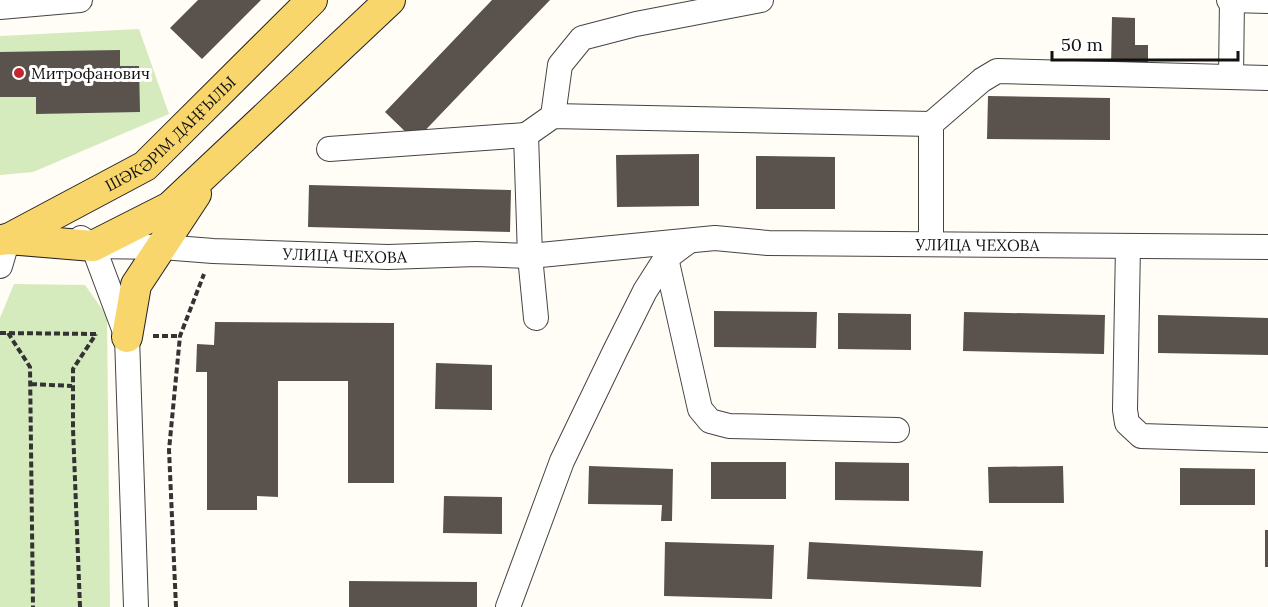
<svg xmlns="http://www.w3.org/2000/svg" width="1268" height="607" font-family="Lora,serif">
<rect width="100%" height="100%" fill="#fffdf5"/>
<path fill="#d5ebbd" d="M 139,29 L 169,114 L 33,172 L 0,175 L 0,36 Z
M 14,284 L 85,285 L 107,316 L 110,607 L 0,607 L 0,318 Z"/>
<path fill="#5a524d" d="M 198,0 L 261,0 L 202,59 L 170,28 Z
M 492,0 L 550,0 L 415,141 L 385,112 Z
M 1112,17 L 1135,18 L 1135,45 L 1148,45 L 1148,68 L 1111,68 Z
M 120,50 L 120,66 L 139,66 L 140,112 L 36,114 L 36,97 L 0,97 L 0,52 Z
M 988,96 L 1110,98 L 1110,140 L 987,139 Z
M 699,154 L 699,206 L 617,207 L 616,155 Z
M 756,156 L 835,157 L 835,209 L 756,209 Z
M 309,185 L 511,190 L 510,232 L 308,227 Z
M 714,311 L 817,312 L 816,348 L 714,347 Z
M 964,312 L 1105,315 L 1104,354 L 963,351 Z
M 838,313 L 911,314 L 911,350 L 838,349 Z
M 1158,315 L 1268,318 L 1268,355 L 1158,353 Z
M 215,322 L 394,323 L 394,483 L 348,483 L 348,381 L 278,381 L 278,497 L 257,496 L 257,510 L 207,510 L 207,372 L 196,372 L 197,344 L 214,345 Z
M 436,363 L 492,365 L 492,410 L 435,409 Z
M 711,462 L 786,462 L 786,499 L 711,499 Z
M 835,462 L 909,463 L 909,501 L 835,500 Z
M 589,466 L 673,469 L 672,521 L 661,521 L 662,505 L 588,504 Z
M 1063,466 L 1064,503 L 989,503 L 988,467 Z
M 1180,468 L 1255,469 L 1255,505 L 1180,505 Z
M 444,496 L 502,497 L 502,534 L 443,533 Z
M 1265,530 L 1268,530 L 1268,567 L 1265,567 Z
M 665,542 L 774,545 L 772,599 L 664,596 Z
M 809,542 L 983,551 L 981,587 L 807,579 Z
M 349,581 L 477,582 L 477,607 L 349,607 Z"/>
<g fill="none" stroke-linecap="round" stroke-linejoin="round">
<defs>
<g id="minor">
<path d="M 1229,0 L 1268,1"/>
<path d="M 0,7 L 80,0"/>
<path d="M 1231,77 L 1232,0"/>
<path d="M 553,116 L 560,65 L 582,38 L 636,24 L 761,0"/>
<path d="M 931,124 L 931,244"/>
<path d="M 329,149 L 526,135"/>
<path d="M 81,238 L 93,246 L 127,337 L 136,607"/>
<path id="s1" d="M 93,246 L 162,247 L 213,251 L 388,257 L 476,254 L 530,256 L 715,238 L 768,243 L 1268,247"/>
<path d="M 1128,246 L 1125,410 L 1127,423 L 1141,436 L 1268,440"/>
<path d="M 666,258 L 700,409 L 710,421 L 729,426 L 897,430"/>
<path d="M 0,266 L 8,239"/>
<path d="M 536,318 L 530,256 L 526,135 L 553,116 L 931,124 L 982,80 L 997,71 L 1268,78"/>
<path d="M 508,607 L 562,461 L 615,351 L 645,291 L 666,258 L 689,241"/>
</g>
<g id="major">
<path id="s2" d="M 8,239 L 145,166 L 312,0"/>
<path d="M 0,240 L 8,239 L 93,246 L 170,207 L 390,0"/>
<path d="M 127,337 L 136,285 L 196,194"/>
</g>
</defs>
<use href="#minor" stroke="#444" stroke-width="26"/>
<use href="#major" stroke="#222" stroke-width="32"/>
<path stroke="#333" stroke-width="4" stroke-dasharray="6 3" stroke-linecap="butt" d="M 0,333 L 98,334
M 8,333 L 30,367 L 33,607
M 153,336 L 180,336
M 31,384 L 72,386
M 80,607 L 73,429 L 73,369 L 96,334
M 176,607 L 169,450 L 180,336 L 204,274"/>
<use href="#minor" stroke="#fff" stroke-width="24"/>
<use href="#major" stroke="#f9d66b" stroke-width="30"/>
</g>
<circle fill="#c4262e" stroke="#fff" stroke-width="2" cx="19" cy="73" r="6"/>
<g text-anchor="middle" stroke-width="6" stroke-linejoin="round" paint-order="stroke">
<g font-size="16" fill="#111" stroke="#fff" text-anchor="start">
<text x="31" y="79">Митрофанович</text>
</g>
<g font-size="16" fill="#111" stroke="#fff">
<text dy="6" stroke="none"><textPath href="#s2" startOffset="195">ШӘКӘРІМ ДАҢҒЫЛЫ</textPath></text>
<text dy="6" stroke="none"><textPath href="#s1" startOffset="886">УЛИЦА ЧЕХОВА</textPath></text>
<text dy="6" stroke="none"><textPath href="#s1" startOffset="252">УЛИЦА ЧЕХОВА</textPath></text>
</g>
</g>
<path d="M1052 51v9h186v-9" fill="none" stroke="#111111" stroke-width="3"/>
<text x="1061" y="51" font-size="18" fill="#111111" stroke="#ffffff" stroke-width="4.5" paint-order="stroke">50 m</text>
</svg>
